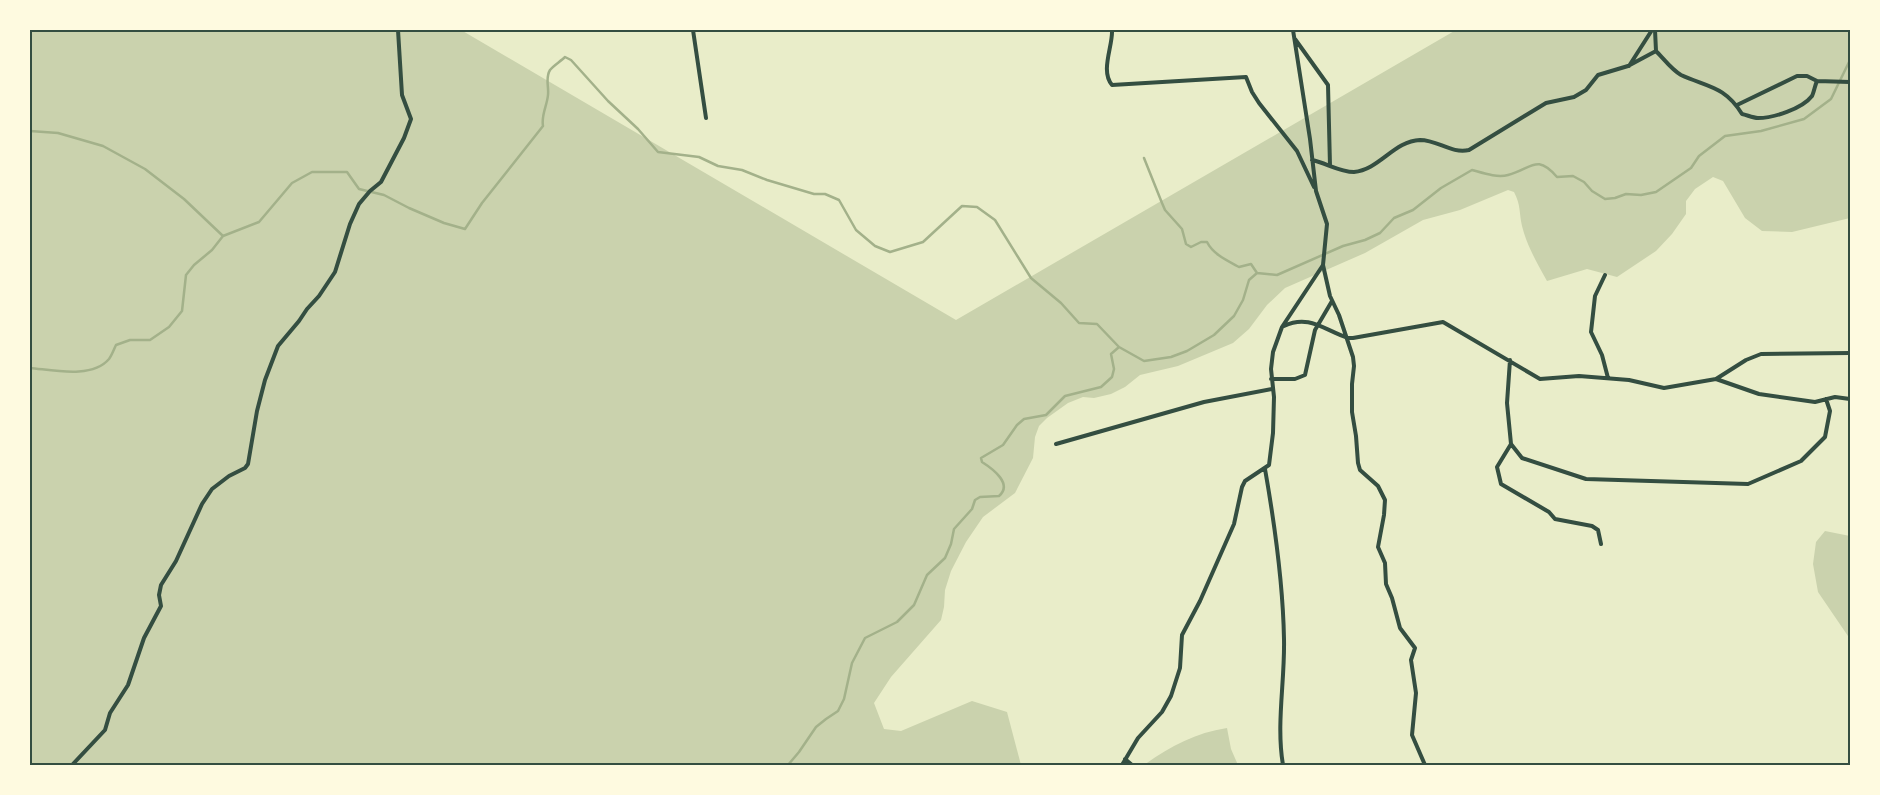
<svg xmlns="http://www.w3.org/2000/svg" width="1880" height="795" font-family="'Source Sans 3',sans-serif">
<rect width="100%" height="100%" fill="#e9edc9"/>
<path fill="#cad2ad" d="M 30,30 L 461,30 L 956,320 L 1456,30 L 1850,30 L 1850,218 L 1792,232 L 1762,231 L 1745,218 L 1723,181 L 1713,177 L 1695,189 L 1686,201 L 1686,214 L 1672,234 L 1656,251 L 1617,277 L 1587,269 L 1547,281 C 1537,263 1527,246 1522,226 C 1519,213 1521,205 1514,192 L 1508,190 L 1460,210 L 1423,220 L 1365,253 L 1285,288 L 1267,305 L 1249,329 L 1233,343 L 1178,366 L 1140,375 L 1125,387 L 1111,394 L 1094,398 L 1083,397 L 1068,403 L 1047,418 L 1039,426 L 1035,437 L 1033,458 L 1015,493 L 983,517 L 966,542 L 951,571 L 945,590 L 944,607 L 941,620 L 891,677 L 874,703 L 884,729 L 901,731 L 972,701 L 1007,712 L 1021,765 L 30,765 Z
M 1825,531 L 1850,536 L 1850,639 L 1818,592 L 1813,564 L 1816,542 Z
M 1227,728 L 1231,749 L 1238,765 L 1144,765 C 1171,746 1195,733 1227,728 Z"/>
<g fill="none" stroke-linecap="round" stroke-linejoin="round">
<path stroke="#a3b18a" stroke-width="2.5" d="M 30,131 L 58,133 L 103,146 L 145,169 L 184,199 L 223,236 L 259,222 L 292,183 L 312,172 L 347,172 L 359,189 L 384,195 L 409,208 L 444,223 L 465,229 L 482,203 L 543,126 C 541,115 547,106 548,95 C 549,86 545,78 550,70 C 553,66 561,61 565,57 L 571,60 L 608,101 L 638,129 L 658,152 L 699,157 L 718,166 L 742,170 L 767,180 L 814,194 L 825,194 L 839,200 L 856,230 L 875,246 L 890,252 L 923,242 L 962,206 L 977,207 L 995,220 L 1031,278 L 1061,303 L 1079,323 L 1097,324 L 1119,347 L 1144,361 L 1171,357 L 1187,351 L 1214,335 L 1234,316 L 1243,300 L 1249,280 L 1257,273 L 1277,275 L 1343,246 L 1365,240 L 1380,233 L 1394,218 L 1413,210 L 1441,188 L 1472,170 C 1483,173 1497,178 1508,175 C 1532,169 1536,153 1557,177 L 1573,176 L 1584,182 L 1592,191 L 1605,199 L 1615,198 L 1626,194 L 1641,195 L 1656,192 L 1691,168 L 1699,156 L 1725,136 L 1761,131 L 1804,119 L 1831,99 L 1850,60
M 1144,158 L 1162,203 L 1165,210 L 1182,229 L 1186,244 L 1191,247 L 1201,242 L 1207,242 C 1213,254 1226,260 1239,267 L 1251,264 L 1257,273
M 30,368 C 53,370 92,379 109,359 C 112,355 114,349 116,345 L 130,340 L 150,340 L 169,327 L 182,311 L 186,275 L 194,265 L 212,250 L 223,236
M 788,765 L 799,752 L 816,727 L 826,719 L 838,711 L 844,699 L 852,663 L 865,638 L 897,622 L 914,605 L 927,575 L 945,558 L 951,544 L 954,529 L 972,509 L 975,500 L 980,497 L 999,496 C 1013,484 993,469 982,462 L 981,458 L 1003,445 L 1017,425 L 1024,419 L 1046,415 L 1065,396 L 1101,387 L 1112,377 L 1114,369 L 1111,354 L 1119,347"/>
<path stroke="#344e41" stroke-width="4" d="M 693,30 L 706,118
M 1112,30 C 1113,46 1100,71 1112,85 L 1246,77 L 1252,92 L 1259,103 L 1297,151 L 1314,187
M 1655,30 L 1656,51 C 1663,58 1672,70 1681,75 C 1707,87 1725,86 1742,114 C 1747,115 1753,118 1758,118 C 1773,118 1802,109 1812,96 C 1814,92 1815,85 1817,81
M 1295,39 L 1328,85 L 1330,166
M 1629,66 L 1652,30
M 1737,105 L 1797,76 L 1807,76 L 1817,81 L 1850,82
M 1312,160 C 1326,163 1340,172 1354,172 C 1379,170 1394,141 1420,140 C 1438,140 1451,154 1469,150 L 1546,103 L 1574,97 L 1586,90 L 1598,75 L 1628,66 L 1656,51
M 1323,265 L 1330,296 L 1339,315 L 1353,357 L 1354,366 L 1352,384 L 1352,412 L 1356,436 L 1358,463 L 1360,470 L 1378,486 L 1385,500 L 1384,515 L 1378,547 L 1385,563 L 1386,584 L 1392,598 L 1400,628 L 1415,648 L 1411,660 L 1416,693 L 1412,735 L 1425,765
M 1605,275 L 1595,296 L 1591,332 L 1602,355 L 1608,378
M 1284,326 C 1309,314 1324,330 1348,338 L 1353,338 L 1443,322 L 1540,379 L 1579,376 L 1629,380 L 1664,388 L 1716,379 L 1759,394 L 1815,402 L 1835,397 L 1850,399
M 1510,360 L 1507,403 L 1511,444 L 1497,467 L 1501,484 L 1549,512 L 1555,519 L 1592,526 L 1598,530 L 1601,544
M 1271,379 L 1295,379 L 1305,375 L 1315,330 L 1332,301
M 1716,379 L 1746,360 L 1761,354 L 1850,353
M 1056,444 L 1204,402 L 1272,389
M 1511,444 L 1522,458 L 1586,479 L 1748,484 L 1801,461 L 1825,437 L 1830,411 L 1826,399
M 1265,469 C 1275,526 1283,582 1284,639 C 1285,681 1276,724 1283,765
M 1125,759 L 1132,765
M 72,765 L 105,730 L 110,713 L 128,685 L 144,638 L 161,606 L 159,595 L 161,585 L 176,561 L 202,504 L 212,489 L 229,476 L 245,468 L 248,464 L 257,411 L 265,380 L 278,346 L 299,321 L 307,309 L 319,296 L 335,272 L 350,224 L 359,204 L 370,191 L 381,182 L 404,138 L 411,119 L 402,95 L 398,30
M 1122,765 L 1138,738 L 1162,712 L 1171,696 L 1180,668 L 1182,635 L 1200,601 L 1234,524 L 1242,487 L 1245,481 L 1269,465 L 1273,433 L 1274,397 L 1271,369 L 1273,352 L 1282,327 L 1323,265 L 1327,224 L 1316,191 L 1310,139 L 1293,30"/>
</g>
<rect width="1880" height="795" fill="none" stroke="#fefae0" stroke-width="62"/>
<rect x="31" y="31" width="1818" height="733" fill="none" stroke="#344e41" stroke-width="2"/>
</svg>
